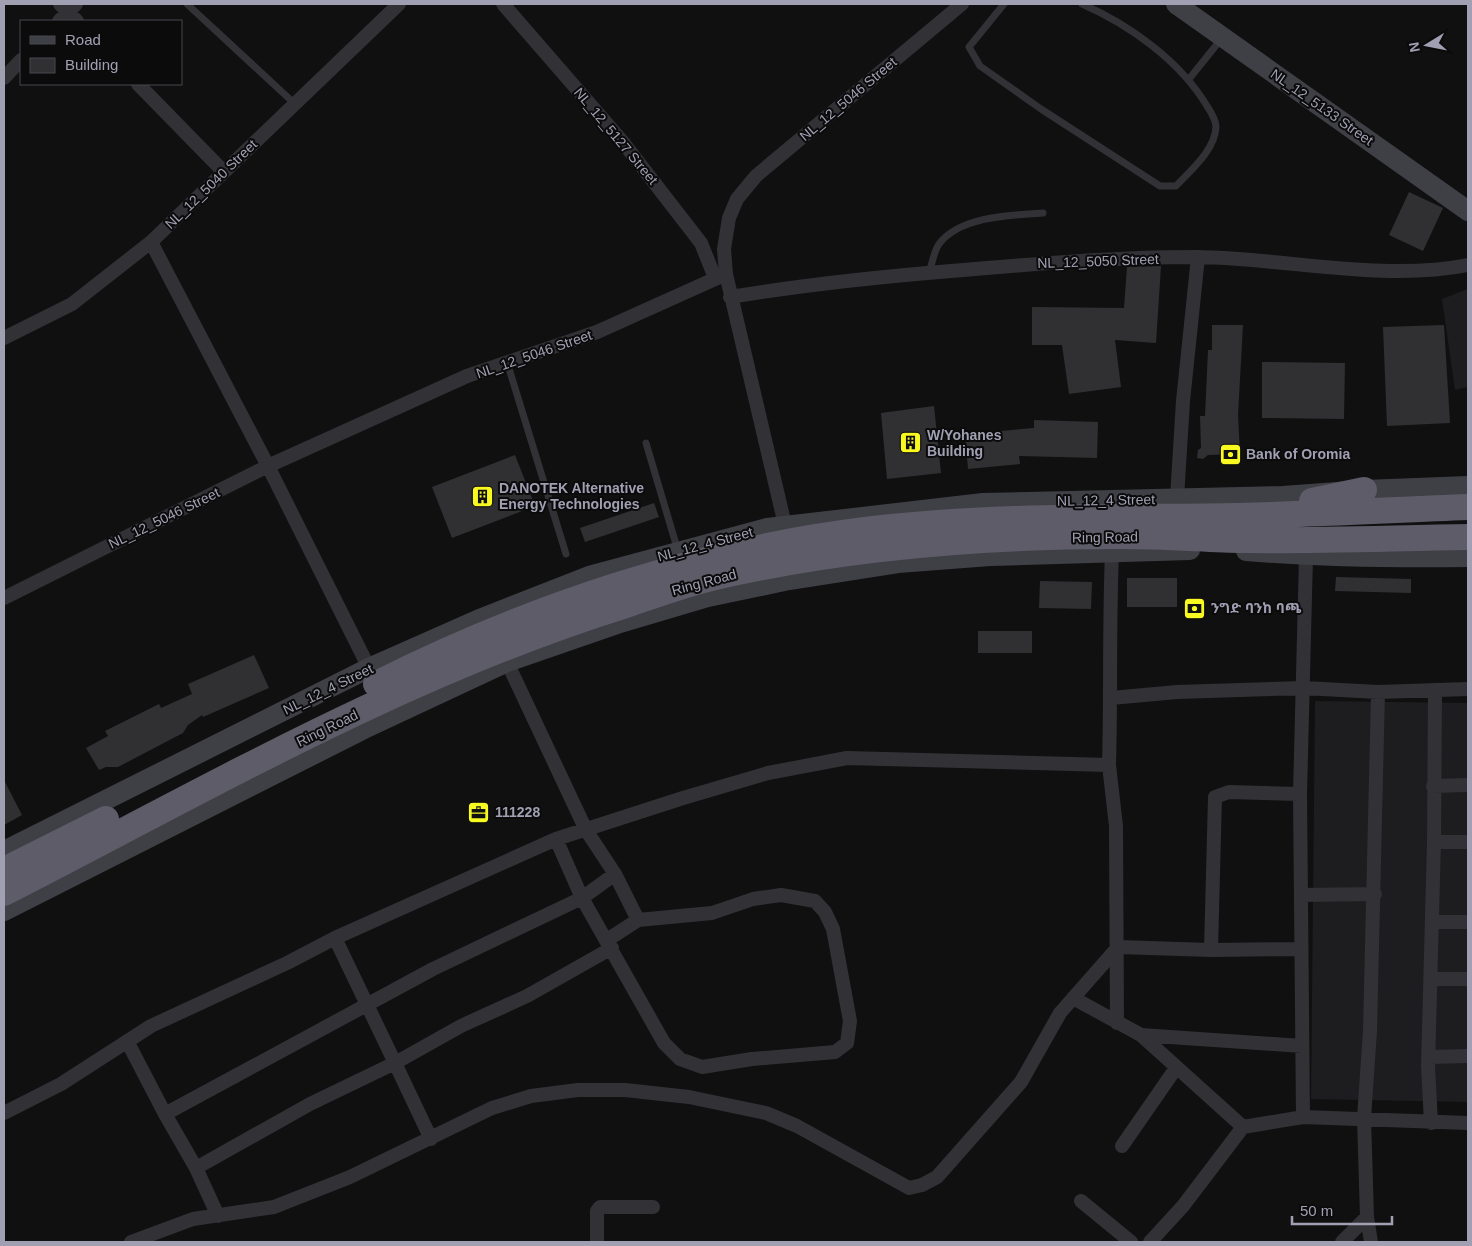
<svg xmlns="http://www.w3.org/2000/svg" width="1472" height="1246" font-family="Helvetica,'Noto Sans Ethiopic',sans-serif">
<rect width="100%" height="100%" fill="#101011"/>
<path fill="#1d1c1e" d="M 1468,289 L 1468,387 L 1455,390 L 1442,299 Z
M 1315,701 L 1468,703 L 1468,1102 L 1311,1099 Z"/>
<path fill="#303033" d="M 1409,192 L 1443,208 L 1423,251 L 1389,235 Z
M 1161,266 L 1156,343 L 1115,340 L 1121,387 L 1069,394 L 1062,345 L 1032,345 L 1032,307 L 1124,308 L 1127,267 Z
M 1212,325 L 1243,325 L 1238,415 L 1240,454 L 1208,455 L 1203,459 L 1197,458 L 1198,450 L 1201,448 L 1200,416 L 1205,416 L 1208,350 L 1212,350 Z
M 1444,325 L 1450,423 L 1387,426 L 1383,327 Z
M 1262,362 L 1345,363 L 1344,419 L 1262,418 Z
M 934,406 L 941,473 L 887,479 L 881,413 Z
M 1034,420 L 1098,422 L 1097,458 L 1019,456 L 1020,464 L 968,469 L 965,434 L 1034,428 Z
M 515,455 L 535,506 L 452,538 L 432,487 Z
M 654,503 L 659,517 L 585,542 L 580,528 Z
M 1336,577 L 1411,579 L 1411,593 L 1335,591 Z
M 1127,578 L 1177,578 L 1177,607 L 1127,607 Z
M 1040,581 L 1092,582 L 1091,609 L 1039,608 Z
M 978,631 L 1032,631 L 1032,653 L 978,653 Z
M 254,655 L 269,688 L 203,717 L 202,715 L 188,725 L 183,733 L 118,767 L 106,767 L 99,770 L 86,748 L 108,736 L 105,731 L 159,704 L 161,708 L 192,694 L 188,684 Z
M 4,780 L 22,815 L 4,825 Z"/>
<g fill="none" stroke-linecap="round" stroke-linejoin="round">
<path stroke="#323136" stroke-width="7" d="M 187,4 L 295,104
M 1004,4 L 969,47 L 980,66 L 1041,109 L 1160,186 L 1176,186 C 1191,170 1215,150 1216,127 C 1216,120 1211,112 1207,106 C 1180,61 1130,25 1082,4
M 1189,79 L 1222,38
M 929,273 C 932,264 934,251 939,244 C 960,216 1012,215 1043,213
M 507,362 L 566,554
M 646,443 L 678,551"/>
<path stroke="#323136" stroke-width="14" d="M 60,4 L 77,21
M 503,4 L 622,141 L 701,243 L 715,278
M 59,21 L 76,4
M 4,78 L 21,60
M 138,84 L 224,172
M 151,242 L 268,466 L 369,668
M 730,297 C 803,285 877,277 951,271 C 1033,264 1115,257 1197,257 C 1284,258 1382,282 1468,265
M 4,338 L 72,304 L 151,242 L 399,4
M 1177,498 L 1183,401 L 1198,257
M 785,525 L 726,274 L 724,249 L 729,218 L 737,199 L 756,176 L 962,4
M 1306,556 L 1300,794 L 1303,1117 L 1468,1123
M 4,598 L 268,466 L 467,376 L 597,332 L 726,274
M 507,662 L 586,830 L 615,874 L 638,920
M 1111,698 L 1177,692 L 1304,688 L 1378,692 L 1468,689
M 1109,765 L 1116,826 L 1117,1023
M 1433,786 L 1468,785
M 556,839 L 582,898 L 664,1043 L 680,1059 L 702,1067 L 752,1059 L 835,1052 L 847,1043 L 850,1021 L 833,929 L 825,912 L 815,901 L 781,895 L 753,899 L 712,913 L 638,920 L 607,940
M 1434,842 L 1468,842
M 1301,895 L 1375,894
M 1432,922 L 1468,922
M 1211,950 L 1300,949
M 1431,979 L 1468,979
M 1073,998 L 1141,1035 L 1243,1127 L 1303,1117
M 1141,1035 L 1302,1046
M 127,1041 L 165,1114
M 1428,1057 L 1468,1056
M 4,1113 L 61,1084 L 151,1026 L 287,963 L 335,938 L 556,839 L 683,798 L 768,773 L 847,758 L 1109,765 C 1111,694 1109,623 1112,552
M 1431,1123 L 1428,1066 L 1434,842 L 1435,690
M 431,1139 L 395,1063 L 461,1026 L 527,996 L 612,948
M 1122,1146 L 1176,1068
M 196,1168 L 165,1114 L 433,969 L 582,898 L 615,874
M 1081,1201 L 1131,1242
M 218,1216 L 196,1168 L 310,1104 L 395,1063 L 335,938
M 131,1242 L 193,1219 L 274,1207 L 350,1177 L 492,1108 L 531,1096 L 578,1090 L 625,1090 L 689,1097 L 766,1113 L 797,1126 L 909,1188 L 922,1185 L 937,1177 L 1021,1082 L 1060,1013 L 1118,947 L 1211,950 L 1215,797 L 1229,792 L 1300,794
M 597,1242 L 597,1211 L 600,1207 L 653,1207
M 1150,1242 L 1183,1206 L 1243,1127
M 1342,1242 L 1367,1217
M 1371,1242 L 1367,1217 L 1364,1118 L 1370,1031 L 1378,692"/>
<path stroke="#3f3f46" stroke-width="20" d="M 1176,4 L 1468,211
M 1246,551 C 1320,557 1394,558 1468,557
M 4,851 L 369,668 L 482,618 L 589,576 L 767,528 L 983,503 L 1283,496 L 1364,490 L 1468,486
M 4,911 L 364,729 L 507,662 L 617,624 L 708,597 L 789,580 L 898,563 L 990,556 L 1190,550"/>
<path stroke="#5d5c68" stroke-width="26" d="M 1312,501 L 1364,490
M 376,684 C 529,607 702,549 873,529 C 994,515 1116,518 1238,516 C 1315,514 1391,510 1468,507
M 4,870 L 106,819
M 4,893 C 207,789 407,673 626,605 C 655,595 685,584 715,577 C 847,547 985,536 1121,536 C 1162,536 1203,539 1244,540 C 1319,541 1394,538 1468,537"/>
</g>
<defs>
<symbol id="building-square" viewBox="-11 -11 22 22"><rect x="-9" y="-9" width="18" height="18" rx="4" fill="#f8f920" stroke="#0b0b0c"/><path d="M-4-6H4V6H1V3H-1V6H-4ZM-2.5-4.3h1.7v1.8h-1.7ZM.8-4.3h1.7v1.8H.8ZM-2.5-1h1.7V.8h-1.7ZM.8-1h1.7V.8H.8Z" fill="#111"/></symbol>
<symbol id="bank-square" viewBox="-11 -11 22 22"><rect x="-9" y="-9" width="18" height="18" rx="4" fill="#f8f920" stroke="#0b0b0c"/><path d="M-6-4H6V4H-6ZM0-2.3a2.3 2.3 0 1 0 0 4.6a2.3 2.3 0 1 0 0-4.6Z" fill="#111"/></symbol>
<symbol id="office-square" viewBox="-11 -11 22 22"><rect x="-9" y="-9" width="18" height="18" rx="4" fill="#f8f920" stroke="#0b0b0c"/><path d="M-6-3h4V-5.5h4V-3h4V5H-6ZM-1-4.5V-3h2v-1.5ZM-6 0V1H6V0Z" fill="#111"/></symbol>
</defs>
<g fill-rule="evenodd">
<use href="#building-square" x="898" y="430" width="25" height="25"/>
<use href="#bank-square" x="1218" y="442" width="25" height="25"/>
<use href="#building-square" x="470" y="484" width="25" height="25"/>
<use href="#bank-square" x="1182" y="596" width="25" height="25"/>
<use href="#office-square" x="466" y="800" width="25" height="25"/>
</g>
<g text-anchor="middle" stroke-width="4" stroke-linejoin="round" paint-order="stroke">
<g font-size="14" fill="#a1a0b3" stroke="#0b0b0c">
<text transform="translate(848 99) rotate(-40)" y="5">NL_12_5046 Street</text>
<text transform="translate(1322 107) rotate(35)" y="5">NL_12_5133 Street</text>
<text transform="translate(616 136) rotate(50)" y="5">NL_12_5127 Street</text>
<text transform="translate(211 184) rotate(-44)" y="5">NL_12_5040 Street</text>
<text transform="translate(1098 261) rotate(-2)" y="5">NL_12_5050 Street</text>
<text transform="translate(534 354) rotate(-19)" y="5">NL_12_5046 Street</text>
<text transform="translate(1106 500) rotate(-1)" y="5">NL_12_4 Street</text>
<text transform="translate(164 518) rotate(-26)" y="5">NL_12_5046 Street</text>
<text transform="translate(1105 537) rotate(-1)" y="5">Ring Road</text>
<text transform="translate(705 544) rotate(-15)" y="5">NL_12_4 Street</text>
<text transform="translate(704 582) rotate(-15)" y="5">Ring Road</text>
<text transform="translate(328 689) rotate(-26)" y="5">NL_12_4 Street</text>
<text transform="translate(327 728) rotate(-26)" y="5">Ring Road</text>
</g>
<g font-size="14" font-weight="bold" fill="#a1a0b3" stroke="#0b0b0c" text-anchor="start">
<text x="927" y="440">W/Yohanes<tspan x="927" dy="16">Building</tspan></text>
<text x="1246" y="459">Bank of Oromia</text>
<text x="499" y="493">DANOTEK Alternative<tspan x="499" dy="16">Energy Technologies</tspan></text>
<text x="1211" y="613">ንግድ ባንከ ባጫ</text>
<text x="495" y="817">111228</text>
</g>
</g>
<rect width="1472" height="1246" fill="none" stroke="#a1a0b3" stroke-width="10"/>
<rect x="20" y="20" width="162" height="65" fill="#0b0b0c" stroke="#47474f"/>
<rect x="30" y="36" width="25" height="8" fill="#3f3f46" stroke="#47474f"/>
<text x="65" y="45" font-size="15" fill="#a1a0b3">Road</text>
<rect x="30" y="58" width="25" height="15" fill="#303033" stroke="#47474f"/>
<text x="65" y="70" font-size="15" fill="#a1a0b3">Building</text>
<g transform="translate(1427 45) rotate(260)" stroke="#0b0b0c" stroke-width="4" paint-order="stroke">
<path d="M0-4L9 19L0 12L-9 19Z" fill="#a1a0b3"/>
<text y="-8" font-size="14" font-weight="bold" text-anchor="middle" fill="#a1a0b3">N</text>
</g>
<path d="M1292 1216v8h100v-8" fill="none" stroke="#a1a0b3" stroke-width="2.5"/>
<text x="1300" y="1216" font-size="15" fill="#a1a0b3" stroke="#0b0b0c" stroke-width="4" paint-order="stroke">50 m</text>
</svg>
